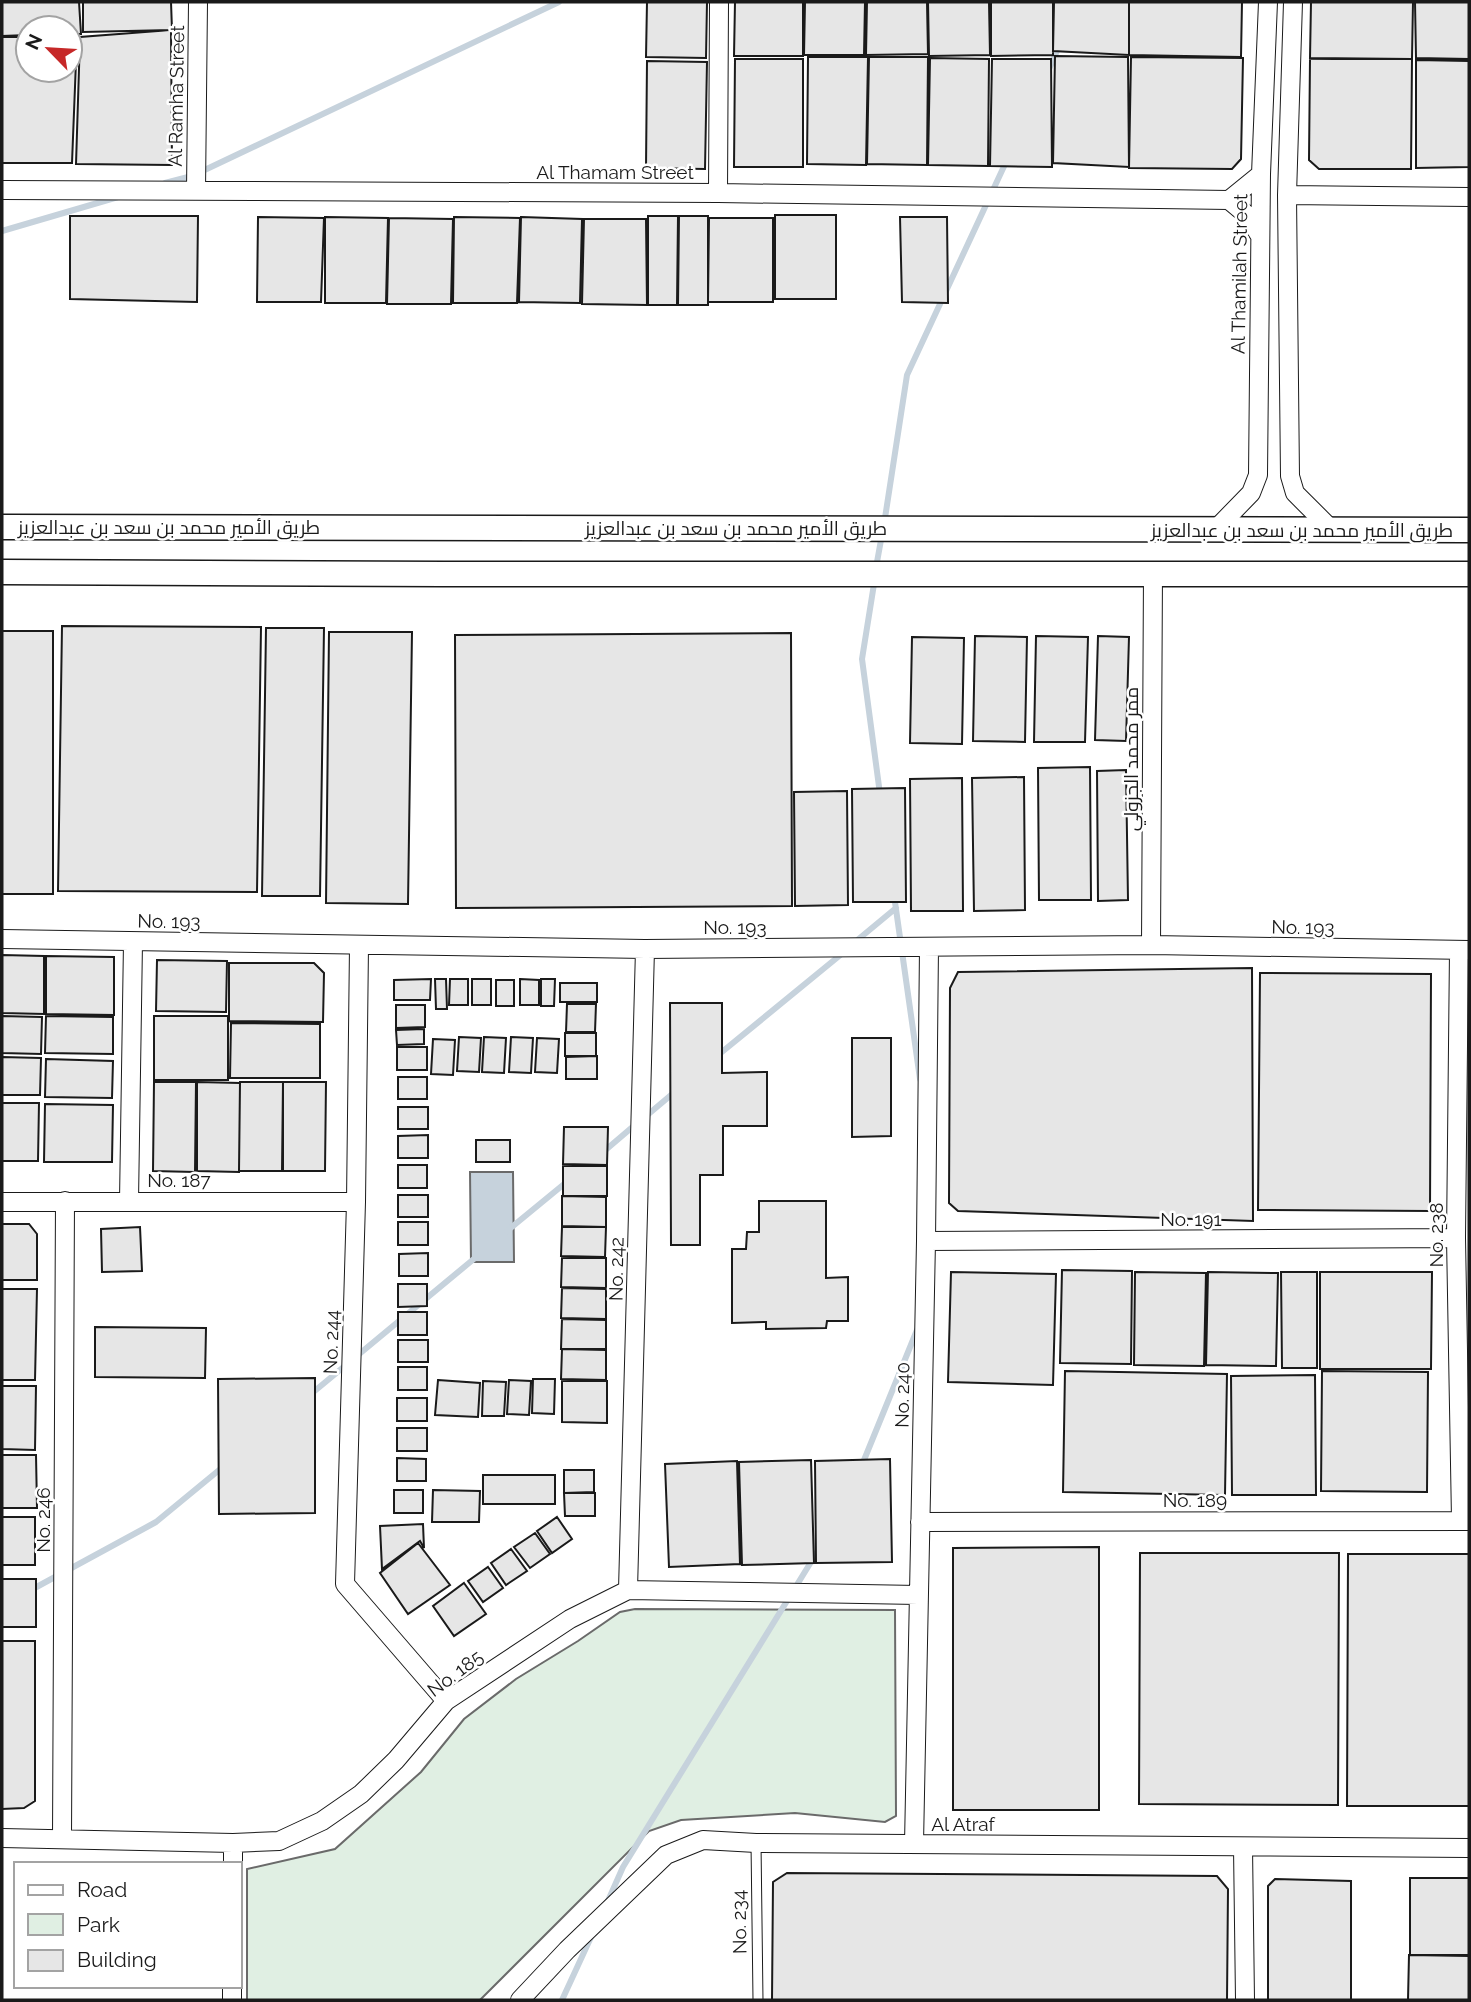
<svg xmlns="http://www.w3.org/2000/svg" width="1471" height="2002" font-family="Raleway,Cairo,sans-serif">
<rect width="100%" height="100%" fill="#fff"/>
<path fill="#e0efe3" stroke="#6a6a6a" stroke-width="2" d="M 635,1609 L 895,1610 L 896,1816 L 885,1822 L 795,1813 L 681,1820 L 649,1831 L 480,2000 L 247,2000 L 247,1869 L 335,1849 L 421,1772 L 464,1719 L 516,1679 L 578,1641 L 620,1612 Z"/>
<path fill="#c6d2dc" stroke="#6a6a6a" stroke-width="2" d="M 470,1172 L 513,1172 L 514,1262 L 471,1262 Z"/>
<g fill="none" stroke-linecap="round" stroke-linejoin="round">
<path stroke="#c6d2dc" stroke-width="6" d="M 1049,69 L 1060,44
M 165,183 L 192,176 L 559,2
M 2,231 L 118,197
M 885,518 L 907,375 L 1006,162
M 877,562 L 881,540
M 874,584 L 862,659 L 880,794
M 894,895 L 920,1079
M 855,942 L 896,908
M 717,1056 L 844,952
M 645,1117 L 677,1090
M 602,1153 L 636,1124
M 507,1231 L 569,1180
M 311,1394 L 475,1258
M 862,1465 L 917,1330
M 31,1590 L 156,1522 L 224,1466
M 607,1903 L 623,1867 L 819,1549
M 562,2000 L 592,1935"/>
</g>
<path fill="#e6e6e6" stroke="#1a1a1a" stroke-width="2" d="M 2,2 L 79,2 L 81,34 L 70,34 L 70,28 L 28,28 L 28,35 L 2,36 Z
M 83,2 L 171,2 L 172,30 L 83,32 Z
M 647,2 L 707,2 L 706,58 L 646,57 Z
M 735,2 L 803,2 L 803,56 L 734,56 Z
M 805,2 L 865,2 L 864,55 L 804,55 Z
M 867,2 L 927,2 L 928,54 L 866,55 Z
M 928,2 L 989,2 L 990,55 L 929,56 Z
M 991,2 L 1053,2 L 1053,55 L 991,56 Z
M 1054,2 L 1129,2 L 1129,55 L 1053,51 Z
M 1129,2 L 1242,2 L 1241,57 L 1129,55 Z
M 1311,2 L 1413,2 L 1412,59 L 1310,58 Z
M 1415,2 L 1469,2 L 1469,59 L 1416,58 Z
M 171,30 L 172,165 L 76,164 L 80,37 Z
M 70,36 L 77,36 L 72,163 L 2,163 L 2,37 L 28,37 L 28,70 L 70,70 Z
M 1055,56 L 1128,57 L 1129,167 L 1053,163 Z
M 808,57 L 868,57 L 866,165 L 807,164 Z
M 869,57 L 928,57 L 927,165 L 867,164 Z
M 1131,57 L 1243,58 L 1241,159 L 1232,169 L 1129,168 Z
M 930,58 L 989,59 L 988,166 L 928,165 Z
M 735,59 L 803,59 L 803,167 L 734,167 Z
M 992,59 L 1051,59 L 1052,167 L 990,166 Z
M 1310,59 L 1412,59 L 1411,169 L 1319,169 L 1309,160 Z
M 1416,60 L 1469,61 L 1469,167 L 1416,168 Z
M 647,61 L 707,62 L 705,169 L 646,168 Z
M 775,215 L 836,215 L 836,299 L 775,299 Z
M 70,216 L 198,216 L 197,302 L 70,299 Z
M 648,216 L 678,216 L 677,305 L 648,305 Z
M 679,216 L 708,216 L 708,305 L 678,305 Z
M 258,217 L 324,218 L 321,302 L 257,302 Z
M 325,217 L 388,218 L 386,303 L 325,303 Z
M 454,217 L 520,218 L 517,303 L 453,303 Z
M 521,217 L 582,219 L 580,303 L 519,302 Z
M 900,217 L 947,217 L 948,303 L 902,302 Z
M 389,218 L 453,219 L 451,304 L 387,304 Z
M 709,218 L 773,218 L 773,302 L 708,302 Z
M 584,219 L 646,219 L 647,305 L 582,304 Z
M 62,626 L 261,627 L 257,892 L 58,891 Z
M 266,628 L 324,628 L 320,896 L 262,896 Z
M 2,631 L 53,631 L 53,894 L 2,894 Z
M 329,632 L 412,632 L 408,904 L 326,903 Z
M 791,633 L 792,906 L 456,908 L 455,635 Z
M 975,636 L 1027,637 L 1025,742 L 973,741 Z
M 1036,636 L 1088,637 L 1085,742 L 1034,742 Z
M 1098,636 L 1129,637 L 1126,741 L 1095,740 Z
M 912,637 L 964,638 L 962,744 L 910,743 Z
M 1090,767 L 1091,900 L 1039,900 L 1038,768 Z
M 1126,770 L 1128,900 L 1098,901 L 1097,771 Z
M 1024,777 L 1025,910 L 974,911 L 972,778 Z
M 962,778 L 963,911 L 911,911 L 910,779 Z
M 905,788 L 906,902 L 853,902 L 852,789 Z
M 847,791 L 848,905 L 795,906 L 794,792 Z
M 2,955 L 44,956 L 44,1014 L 2,1013 Z
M 46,956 L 114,957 L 114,1015 L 46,1014 Z
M 157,960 L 227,961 L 226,1012 L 156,1011 Z
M 229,963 L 314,963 L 324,973 L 323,1022 L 229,1021 Z
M 1252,968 L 1253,1221 L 958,1211 L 949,1203 L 950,988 L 958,972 Z
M 1260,973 L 1431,974 L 1430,1211 L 1258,1210 Z
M 431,979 L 430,1000 L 394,1000 L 394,980 Z
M 435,979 L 446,979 L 447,1009 L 436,1009 Z
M 450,979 L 468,979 L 468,1005 L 449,1005 Z
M 472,979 L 491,979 L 491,1005 L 472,1005 Z
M 520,979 L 539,980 L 539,1005 L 520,1005 Z
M 541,979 L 555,979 L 554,1006 L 541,1006 Z
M 496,980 L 514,980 L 514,1006 L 496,1006 Z
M 560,983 L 597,983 L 597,1002 L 560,1002 Z
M 670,1003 L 722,1003 L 722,1073 L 767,1072 L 767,1126 L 723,1126 L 723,1175 L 700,1175 L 700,1245 L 671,1245 Z
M 567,1004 L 596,1004 L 595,1032 L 566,1032 Z
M 396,1005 L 425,1005 L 425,1027 L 396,1028 Z
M 2,1016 L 42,1017 L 41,1054 L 2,1053 Z
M 46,1016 L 113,1017 L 113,1054 L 45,1053 Z
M 154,1016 L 228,1016 L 228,1080 L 154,1080 Z
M 231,1023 L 320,1024 L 320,1078 L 230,1078 Z
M 424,1029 L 424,1044 L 397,1045 L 396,1030 Z
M 565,1033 L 596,1033 L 596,1056 L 565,1056 Z
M 459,1037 L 481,1038 L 479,1072 L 457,1071 Z
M 484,1037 L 506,1038 L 504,1073 L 482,1072 Z
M 511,1037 L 533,1038 L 531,1073 L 509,1072 Z
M 537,1038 L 559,1039 L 557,1073 L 535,1072 Z
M 852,1038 L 891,1038 L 891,1136 L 852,1137 Z
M 433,1039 L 455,1040 L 453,1075 L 431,1074 Z
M 397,1047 L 427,1047 L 427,1070 L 397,1070 Z
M 597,1056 L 597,1079 L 566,1079 L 566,1057 Z
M 2,1057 L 41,1058 L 40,1095 L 2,1095 Z
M 46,1059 L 113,1061 L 112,1098 L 45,1097 Z
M 398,1077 L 427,1077 L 427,1099 L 398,1099 Z
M 154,1082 L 196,1082 L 195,1172 L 153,1171 Z
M 197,1082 L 240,1083 L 239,1172 L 197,1171 Z
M 240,1082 L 283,1082 L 282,1171 L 239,1171 Z
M 283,1082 L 326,1082 L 325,1171 L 283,1171 Z
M 2,1103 L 39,1103 L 38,1161 L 2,1161 Z
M 45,1104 L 113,1105 L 112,1162 L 44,1162 Z
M 398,1107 L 428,1107 L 428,1129 L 398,1129 Z
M 564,1127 L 608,1127 L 607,1165 L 563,1164 Z
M 428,1135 L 428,1158 L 398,1158 L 398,1136 Z
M 476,1140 L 510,1140 L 510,1162 L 476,1162 Z
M 398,1165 L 427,1165 L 427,1188 L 398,1188 Z
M 563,1166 L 607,1166 L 607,1196 L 563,1196 Z
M 398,1195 L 428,1195 L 428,1217 L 398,1217 Z
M 562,1196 L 606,1197 L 606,1227 L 562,1226 Z
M 759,1201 L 826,1201 L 826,1278 L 848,1277 L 848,1321 L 827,1321 L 826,1328 L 766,1329 L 766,1322 L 732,1323 L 732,1249 L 746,1249 L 747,1232 L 759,1232 Z
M 398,1222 L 428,1222 L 428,1245 L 398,1245 Z
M 2,1224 L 29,1224 L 37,1234 L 37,1280 L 2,1280 Z
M 140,1227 L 142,1271 L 102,1272 L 101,1229 Z
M 562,1227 L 606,1227 L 605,1257 L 561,1256 Z
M 428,1253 L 428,1276 L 399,1276 L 399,1254 Z
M 562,1258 L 606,1258 L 606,1288 L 561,1287 Z
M 1062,1270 L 1132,1271 L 1131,1364 L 1060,1363 Z
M 951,1272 L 1056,1274 L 1053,1385 L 948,1382 Z
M 1135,1272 L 1206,1273 L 1204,1366 L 1134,1365 Z
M 1208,1272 L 1278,1273 L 1276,1366 L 1206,1365 Z
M 1281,1272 L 1317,1272 L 1317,1368 L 1282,1368 Z
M 1320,1272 L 1432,1272 L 1431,1369 L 1320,1369 Z
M 398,1284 L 427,1284 L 427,1306 L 398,1307 Z
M 562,1288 L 606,1289 L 606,1319 L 561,1318 Z
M 2,1289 L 37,1289 L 35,1380 L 2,1380 Z
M 398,1312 L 427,1312 L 427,1335 L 398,1335 Z
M 562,1319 L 606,1320 L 606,1349 L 561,1349 Z
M 95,1327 L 206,1328 L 205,1378 L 95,1377 Z
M 398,1340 L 428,1340 L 428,1362 L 398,1362 Z
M 562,1349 L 606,1350 L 606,1380 L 561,1379 Z
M 398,1367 L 427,1367 L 427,1390 L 398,1390 Z
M 1065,1371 L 1227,1374 L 1225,1495 L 1063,1492 Z
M 1322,1371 L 1428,1372 L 1427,1492 L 1321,1491 Z
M 1315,1375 L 1316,1495 L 1232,1495 L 1231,1376 Z
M 315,1378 L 315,1513 L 219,1514 L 218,1379 Z
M 533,1379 L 555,1379 L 554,1414 L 532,1413 Z
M 438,1380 L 480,1383 L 478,1417 L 435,1415 Z
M 509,1380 L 531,1381 L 529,1415 L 507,1414 Z
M 483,1381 L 506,1382 L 504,1416 L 482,1416 Z
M 562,1381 L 607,1381 L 607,1423 L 562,1422 Z
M 2,1386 L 36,1386 L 35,1450 L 2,1449 Z
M 397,1398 L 427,1398 L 427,1421 L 397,1421 Z
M 397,1428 L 427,1428 L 427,1451 L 397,1451 Z
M 2,1455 L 36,1455 L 37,1508 L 2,1508 Z
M 397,1458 L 426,1459 L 426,1481 L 397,1481 Z
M 890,1459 L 892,1562 L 816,1563 L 815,1461 Z
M 811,1460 L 814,1563 L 742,1565 L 739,1462 Z
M 737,1461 L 740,1564 L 669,1567 L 665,1464 Z
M 564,1470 L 594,1470 L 594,1492 L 564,1493 Z
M 483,1475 L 555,1475 L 555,1504 L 483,1504 Z
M 394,1490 L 423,1490 L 423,1513 L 394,1513 Z
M 433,1490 L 480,1491 L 479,1522 L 432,1522 Z
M 564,1493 L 595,1493 L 595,1516 L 565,1516 Z
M 2,1517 L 35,1517 L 35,1565 L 2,1565 Z
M 557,1517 L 572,1539 L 552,1553 L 537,1531 Z
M 423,1524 L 424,1548 L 420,1541 L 382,1569 L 380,1526 Z
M 535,1533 L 550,1554 L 530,1568 L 514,1547 Z
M 418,1543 L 450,1585 L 408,1614 L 380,1573 Z
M 1099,1547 L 1099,1810 L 953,1810 L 953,1548 Z
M 511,1549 L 527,1571 L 506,1585 L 491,1563 Z
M 1140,1553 L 1339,1553 L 1338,1805 L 1139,1804 Z
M 1348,1554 L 1469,1554 L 1469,1806 L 1347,1806 Z
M 488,1567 L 503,1588 L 483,1602 L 468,1581 Z
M 2,1579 L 36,1579 L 36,1627 L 2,1627 Z
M 464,1583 L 486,1614 L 454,1636 L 433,1606 Z
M 2,1641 L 35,1641 L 35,1801 L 24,1808 L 2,1809 Z
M 787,1873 L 1217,1876 L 1228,1889 L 1227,2000 L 772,2000 L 773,1882 Z
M 1410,1878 L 1469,1878 L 1469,1955 L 1410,1955 Z
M 1275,1879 L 1351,1881 L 1351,2000 L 1268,2000 L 1268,1886 Z
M 1409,1955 L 1469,1956 L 1469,2000 L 1408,2000 Z"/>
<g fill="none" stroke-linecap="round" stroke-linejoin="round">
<defs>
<path id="service" d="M 756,1843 L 758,2000"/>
<path id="minor" d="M 1293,2 L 1287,195 L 1290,476 L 1295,493 L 1332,530
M 2,190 L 718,193 L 1229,200 L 1247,215 L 1260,236
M 196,191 L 198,2
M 718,193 L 719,2
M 1287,195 L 1469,197
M 1229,200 L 1261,174
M 1214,531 L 1251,493 L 1258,475 L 1261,174 L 1268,2
M 2,939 L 645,949 L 1151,945 L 1469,950
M 1151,945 L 1153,572
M 359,946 L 356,1202 L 345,1584 L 446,1701
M 1459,950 L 1456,1238 L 1461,1520
M 129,1201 L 133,942
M 2,1202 L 356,1202
M 926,1241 L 1456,1238
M 920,1522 L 1469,1521
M 628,1590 L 645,949
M 2,1838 L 233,1843 L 279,1841 L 322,1821 L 361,1794 L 396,1760 L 446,1701 L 570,1619 L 628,1590 L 918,1595
M 62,1839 L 65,1201
M 914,1844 L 926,1241 L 929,947
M 1243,1847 L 1245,2000
M 233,1864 L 233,1843
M 232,2000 L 232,1986
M 520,2000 L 567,1950 L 666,1855 L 703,1840 L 756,1843 L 1469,1848"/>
<path id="secondary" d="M 2,527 L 1469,530
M 2,572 L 443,574 L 1469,574"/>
</defs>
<use href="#service" stroke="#1a1a1a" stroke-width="11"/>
<use href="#minor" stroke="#1a1a1a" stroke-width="20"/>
<use href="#secondary" stroke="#1a1a1a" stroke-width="27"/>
<use href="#service" stroke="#fff" stroke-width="9"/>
<use href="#minor" stroke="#fff" stroke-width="18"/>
<use href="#secondary" stroke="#fff" stroke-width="24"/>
</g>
<g text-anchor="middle" stroke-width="5" stroke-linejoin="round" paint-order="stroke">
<g font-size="19" fill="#1a1a1a" stroke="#fff">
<text transform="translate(176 96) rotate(-89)" y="7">Al Ramha Street</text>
<text x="615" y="179">Al Thamam Street</text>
<text transform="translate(1239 274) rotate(-89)" y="7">Al Thamilah Street</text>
<text x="169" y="534">طريق الأمير محمد بن سعد بن عبدالعزيز</text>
<text x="736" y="535">طريق الأمير محمد بن سعد بن عبدالعزيز</text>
<text x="1302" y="537">طريق الأمير محمد بن سعد بن عبدالعزيز</text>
<text transform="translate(1131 759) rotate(-90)" y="7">ممر محمد الجزولي</text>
<text transform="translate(169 921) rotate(1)" y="7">No. 193</text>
<text x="735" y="934">No. 193</text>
<text transform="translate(1303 927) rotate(1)" y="7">No. 193</text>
<text x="179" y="1187">No. 187</text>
<text x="1191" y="1226">No. 191</text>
<text transform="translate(1436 1235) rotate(-90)" y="7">No. 238</text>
<text transform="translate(616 1269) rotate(-89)" y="7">No. 242</text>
<text transform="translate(331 1342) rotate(-88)" y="7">No. 244</text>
<text transform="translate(902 1395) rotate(-89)" y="7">No. 240</text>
<text x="1195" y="1507">No. 189</text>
<text transform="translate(43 1520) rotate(-90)" y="7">No. 246</text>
<text transform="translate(455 1673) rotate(-37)" y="7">No. 185</text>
<text x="963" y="1831">Al Atraf</text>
<text transform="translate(739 1922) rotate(-91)" y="7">No. 234</text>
</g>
</g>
<rect width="1471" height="2002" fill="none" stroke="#1a1a1a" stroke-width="7"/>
<rect x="14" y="1862" width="228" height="126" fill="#ffffff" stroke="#a3a3a3" stroke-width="2"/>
<rect x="28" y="1885" width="35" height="10" fill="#ffffff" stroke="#a3a3a3" stroke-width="2"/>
<text x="77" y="1897" font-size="21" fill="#1a1a1a">Road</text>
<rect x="28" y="1914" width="35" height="21" fill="#e0efe3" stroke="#a3a3a3" stroke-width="2"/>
<text x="77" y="1932" font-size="21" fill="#1a1a1a">Park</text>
<rect x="28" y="1950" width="35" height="21" fill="#e6e6e6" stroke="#a3a3a3" stroke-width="2"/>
<text x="77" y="1967" font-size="21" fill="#1a1a1a">Building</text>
<g transform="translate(49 49) rotate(295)"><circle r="33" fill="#ffffff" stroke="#a3a3a3" stroke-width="2"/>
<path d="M0-5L12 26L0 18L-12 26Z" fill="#c62828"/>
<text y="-10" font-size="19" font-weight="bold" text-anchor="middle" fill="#1a1a1a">N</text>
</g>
</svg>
